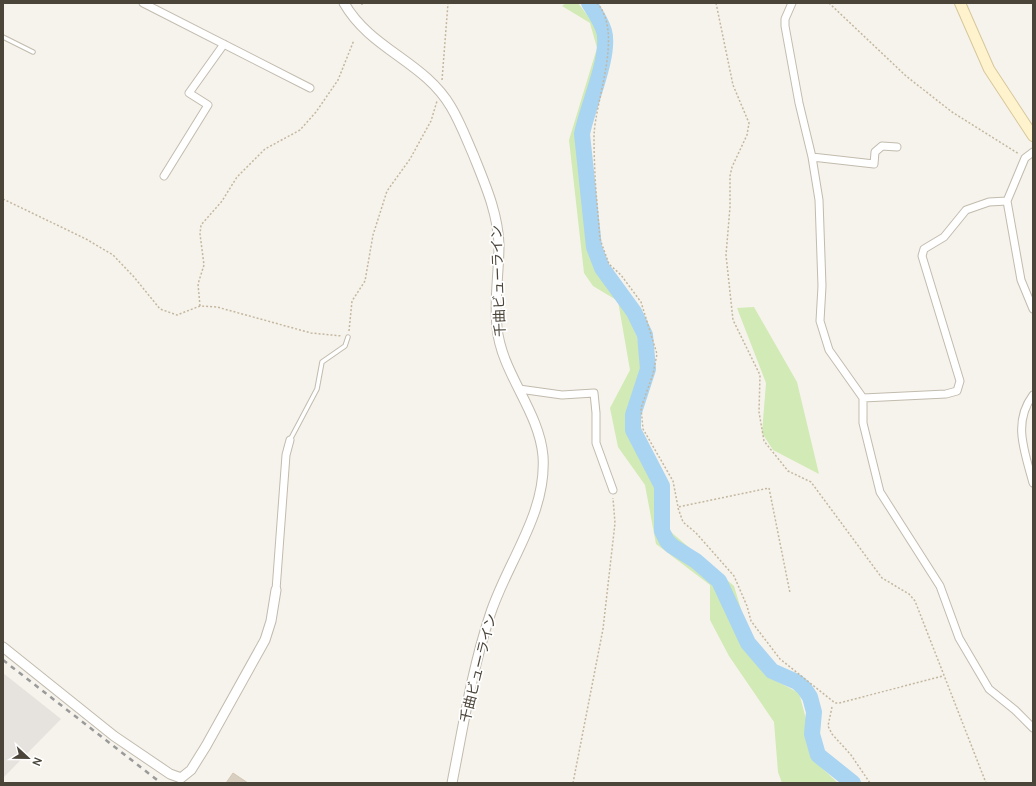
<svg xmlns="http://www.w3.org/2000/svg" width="1036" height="786" font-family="Manrope,'Noto Sans JP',sans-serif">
<rect width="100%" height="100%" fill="#f6f3ec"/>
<path fill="#e6e2dd" d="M 3,673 L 61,719 L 3,778 Z"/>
<path fill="#d2eab5" d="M 566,3 L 578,3 L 600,32 L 598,65 L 579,140 L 588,245 L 614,283 L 637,337 L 644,375 L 635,400 L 630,434 L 653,470 L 658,485 L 658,506 L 671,532 L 734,586 L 757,662 L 765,675 L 799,693 L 809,730 L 823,769 L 838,783 L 782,783 L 778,772 L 774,722 L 729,656 L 710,620 L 710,585 L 656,544 L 645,485 L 618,447 L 610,408 L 630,370 L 618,301 L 593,286 L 584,273 L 569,140 L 597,48 L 590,23 L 562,6 Z
M 754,307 L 797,382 L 819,474 L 773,450 L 762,433 L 766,383 L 737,308 Z"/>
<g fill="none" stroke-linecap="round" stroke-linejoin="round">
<path stroke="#a9d4f2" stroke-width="16" d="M 589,3 C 594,11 601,21 604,31 C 611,55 587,107 582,134 L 594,247 L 602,268 L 634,312 L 645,335 L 648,369 L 633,415 L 633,430 L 662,486 L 662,531 L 667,541 L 672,546 L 696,561 L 719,581 L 748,643 L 772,671 L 797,682 L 804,688 L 810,697 L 814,712 L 812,734 L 818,755 L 853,783"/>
</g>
<path fill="#d8cfc1" stroke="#d3c7b4" d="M 233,773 L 248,783 L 226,783 Z"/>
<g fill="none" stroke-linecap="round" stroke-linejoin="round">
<defs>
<path id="service" d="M 3,37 L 33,52
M 290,440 L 317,389 L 322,362 L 345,346 L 348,337"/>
<path id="minor" d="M 143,3 L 310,88
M 792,3 L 785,19 L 785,26 L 799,103 L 812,157 L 819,200 L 822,286 L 820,321 L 829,350 L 863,398 L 863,423 L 880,492 L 940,586 L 959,638 L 989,689 L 1015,710 L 1033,728
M 1033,152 L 1025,158 L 1007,201 L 1021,280 L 1033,309
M 812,157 L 874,164 L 875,152 L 882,146 L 897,147
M 164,176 L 208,105 L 189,93 L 224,44
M 519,389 L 562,395 L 594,393 L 596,413 L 596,443 L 613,490
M 1033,395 C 1012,423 1025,452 1033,483
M 863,398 L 946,394 L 957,391 L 960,381 L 922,256 L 924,249 L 944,237 L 966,210 L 989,202 L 1007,201
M 276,590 L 286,455 L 290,440"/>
<path id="tertiary" d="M 344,3 C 371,50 424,61 451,107 C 460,122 466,138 473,154 C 485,184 498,213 499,245 C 499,272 494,300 497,327 C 501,373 539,410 543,456 C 547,514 507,562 490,615 C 472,669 463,727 452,783
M 3,647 L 114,736 L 170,774 L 181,778 L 191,770 L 206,746 L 265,640 L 271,621 L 276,590"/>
<path id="secondary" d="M 960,3 L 989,69 L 1033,136"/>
</defs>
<use href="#service" stroke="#c2bbae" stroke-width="5.5"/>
<use href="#minor" stroke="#c2bbae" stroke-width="9"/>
<use href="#tertiary" stroke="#c2bbae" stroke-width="11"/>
<use href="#secondary" stroke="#d6c79b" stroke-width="12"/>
<path stroke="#c4b79f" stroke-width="1.5" stroke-dasharray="2 2" stroke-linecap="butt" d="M 597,3 C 624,33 595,100 594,136 C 594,158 595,181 597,203
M 716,3 L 733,85 L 749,123 L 747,135 L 732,167 L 730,176 L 730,207 L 726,255 L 733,320 L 760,375 L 759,412 L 764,441 L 788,471 L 811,482 L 882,578 L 909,594 L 915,601 L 986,783
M 829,3 L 906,76 L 952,112 L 1019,154
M 362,5 L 362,3
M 442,80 L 448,3
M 3,199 L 86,239 L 113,255 L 134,277 L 160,309 L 177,315 L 200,306 L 217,307 L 311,333 L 342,336
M 597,203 L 600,239 L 609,264 L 621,275 L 641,302 L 657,354 L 653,374 L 641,408 L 643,429 L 673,481 L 678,507 L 769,488 L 790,593
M 200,306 L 198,284 L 204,265 L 200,234 L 201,225 L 222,201 L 237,177 L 265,149 L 300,130 L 316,112 L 338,80 L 354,40
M 349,331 L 352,301 L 365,281 L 373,235 L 387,191 L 410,159 L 431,121 L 437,101
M 678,508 L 683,522 L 696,533 L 734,576 L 747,606 L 751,621 L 780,659 L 835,703 L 839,703 L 943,676
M 832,707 L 828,726 L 832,734 L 851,755 L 870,783
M 573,783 L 603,629 L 615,523 L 613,498"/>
<use href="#service" stroke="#fff" stroke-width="3.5"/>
<use href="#minor" stroke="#fff" stroke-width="7"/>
<use href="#tertiary" stroke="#fff" stroke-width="9"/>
<use href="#secondary" stroke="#fff3cd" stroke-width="10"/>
<path stroke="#9a9a9a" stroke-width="2.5" stroke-dasharray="5 5" stroke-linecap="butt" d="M 3,660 L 161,783"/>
</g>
<g text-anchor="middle" stroke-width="3.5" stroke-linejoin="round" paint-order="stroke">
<g font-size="14" fill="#4b4439" stroke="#fff">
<text transform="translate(498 281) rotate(-92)" y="5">千曲ビューライン</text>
<text transform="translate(478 668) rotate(-76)" y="5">千曲ビューライン</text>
</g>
</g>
<rect width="1036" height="786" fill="none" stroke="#4b4439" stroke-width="8"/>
<g transform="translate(28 758) rotate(112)" stroke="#ffffff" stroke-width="3" paint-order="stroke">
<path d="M0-3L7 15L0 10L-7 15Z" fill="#4b4439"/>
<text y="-6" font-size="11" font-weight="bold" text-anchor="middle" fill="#4b4439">N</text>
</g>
</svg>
